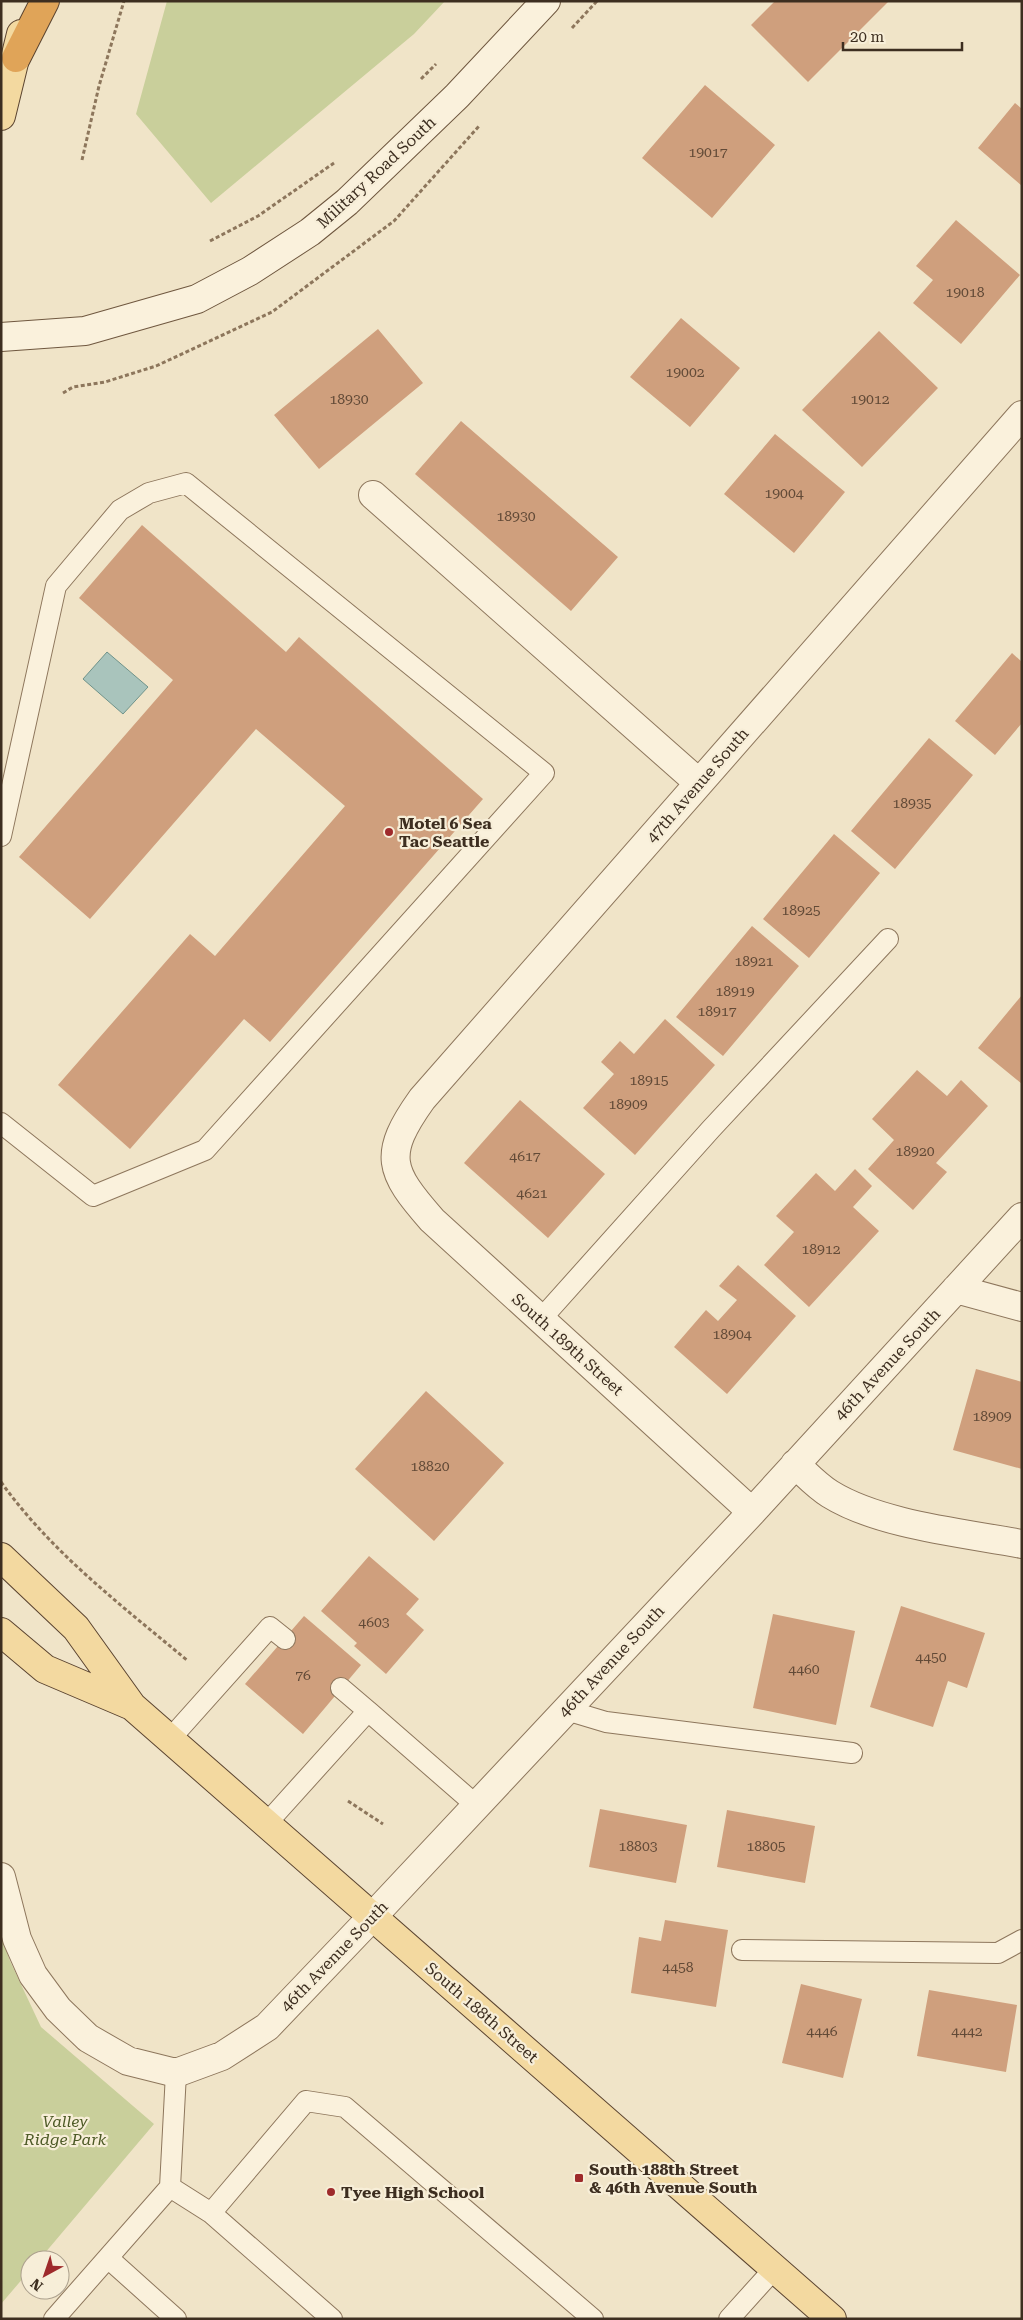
<svg xmlns="http://www.w3.org/2000/svg" width="1023" height="2320" font-family="'Roboto Serif',serif">
<rect width="100%" height="100%" fill="#f0e4c8"/>
<path fill="#c9cf9b" d="M 167,1 L 445,1 L 414,34 L 211,203 L 136,114 Z
M 1,1936 L 10,1961 L 41,2027 L 154,2124 L 39,2260 L 30,2260 L 30,2270 L 1,2304 Z"/>
<path fill="#a9c4bc" stroke="#6f938a" d="M 107,652 L 148,687 L 123,714 L 83,679 Z"/>
<path fill="#cf9f7d" d="M 775,1 L 889,1 L 808,82 L 751,25 Z
M 705,85 L 775,145 L 712,218 L 642,158 Z
M 1015,103 L 1022,109 L 1022,186 L 978,148 Z
M 956,220 L 1020,275 L 961,344 L 913,303 L 933,280 L 916,266 Z
M 681,318 L 740,368 L 690,427 L 630,377 Z
M 378,329 L 423,383 L 319,469 L 274,415 Z
M 879,331 L 938,388 L 862,467 L 802,410 Z
M 461,421 L 618,557 L 571,611 L 415,474 Z
M 775,434 L 845,492 L 794,553 L 724,494 Z
M 142,525 L 286,652 L 299,637 L 483,799 L 270,1042 L 244,1019 L 130,1149 L 58,1085 L 190,934 L 215,956 L 345,806 L 256,729 L 90,919 L 19,857 L 173,680 L 79,598 Z
M 1012,653 L 1022,662 L 1022,723 L 995,755 L 955,721 Z
M 929,738 L 973,775 L 895,869 L 851,831 Z
M 834,834 L 880,873 L 809,958 L 763,919 Z
M 752,926 L 799,966 L 723,1056 L 676,1017 Z
M 1022,995 L 1022,1084 L 978,1048 Z
M 665,1019 L 715,1065 L 635,1155 L 583,1108 L 614,1074 L 601,1062 L 620,1041 L 634,1054 Z
M 917,1070 L 947,1096 L 961,1080 L 988,1106 L 936,1163 L 947,1172 L 913,1210 L 868,1169 L 894,1140 L 872,1119 Z
M 520,1100 L 605,1174 L 548,1238 L 464,1163 Z
M 855,1169 L 872,1186 L 853,1207 L 879,1231 L 809,1307 L 764,1265 L 794,1232 L 776,1216 L 816,1173 L 835,1191 Z
M 738,1265 L 796,1316 L 727,1394 L 674,1347 L 706,1310 L 718,1321 L 737,1300 L 719,1286 Z
M 976,1369 L 1022,1382 L 1022,1469 L 953,1450 Z
M 426,1391 L 504,1463 L 434,1541 L 355,1469 Z
M 369,1556 L 419,1599 L 406,1614 L 424,1630 L 386,1674 L 354,1646 L 357,1643 L 321,1611 Z
M 901,1606 L 985,1633 L 967,1688 L 948,1681 L 933,1727 L 870,1707 Z
M 773,1614 L 855,1631 L 836,1725 L 753,1708 Z
M 304,1616 L 361,1665 L 303,1734 L 245,1684 Z
M 600,1809 L 687,1825 L 676,1883 L 589,1867 Z
M 727,1810 L 815,1826 L 805,1883 L 717,1867 Z
M 665,1920 L 728,1930 L 716,2007 L 631,1993 L 639,1937 L 661,1941 Z
M 801,1984 L 862,1999 L 843,2078 L 782,2063 Z
M 929,1990 L 1017,2005 L 1006,2072 L 917,2056 Z"/>
<g fill="none" stroke-linecap="round" stroke-linejoin="round">
<defs>
<path id="lane" d="M 1,836 L 56,586 L 120,510 L 149,493 L 186,483 L 544,773 L 205,1150 L 93,1196 L 1,1123
M 541,1319 L 711,1129 L 888,939
M 341,1688 L 368,1711
M 566,1710 L 606,1722 L 852,1753
M 170,1739 L 270,1627 L 285,1639
M 267,1823 L 368,1711 L 477,1806
M 742,1950 L 998,1953 L 1022,1940
M 170,2187 L 211,2213 L 332,2319
M 211,2213 L 306,2101 L 345,2107 L 593,2319
M 108,2258 L 176,2319
M 54,2319 L 170,2187 L 176,2073
M 729,2319 L 774,2269"/>
<path id="street" d="M 373,495 L 699,783
M 956,1289 L 1022,1307
M 795,1464 C 806,1474 817,1486 830,1494 C 880,1525 964,1533 1022,1544
M 752,1512 L 432,1220 C 389,1171 382,1155 422,1099 L 1022,415
M 1,1877 L 17,1939 L 33,1975 L 58,2009 L 88,2038 L 128,2061 L 176,2073 L 222,2056 L 267,2027 L 373,1916 L 752,1512 L 1022,1217"/>
<path id="secondary" d="M 1,337 L 85,331 L 197,299 L 250,271 L 310,232 L 347,202 L 457,96 L 546,1"/>
<path id="primary" d="M 1,116 L 21,34
M 1,1557 L 76,1628 L 132,1706 L 832,2319
M 1,1632 L 45,1669 L 132,1706"/>
<path id="highway" d="M 16,58 L 45,1"/>
</defs>
<use href="#lane" stroke="#8d765c" stroke-width="22"/>
<use href="#street" stroke="#8d765c" stroke-width="30"/>
<use href="#secondary" stroke="#6f573f" stroke-width="30"/>
<use href="#primary" stroke="#5b4430" stroke-width="30"/>
<use href="#highway" stroke="#5b4430" stroke-width="30"/>
<path stroke="#8d765c" stroke-width="3" stroke-dasharray="4 2.5" stroke-linecap="butt" d="M 572,28 L 597,1
M 421,79 L 436,64
M 82,160 L 99,86 L 124,1
M 210,241 L 258,216 L 334,163
M 63,393 L 73,387 L 105,382 L 156,366 L 272,312 L 394,221 L 480,125
M 1,1482 C 52,1553 121,1605 188,1661
M 348,1801 L 383,1824"/>
<use href="#lane" stroke="#faf1dc" stroke-width="20"/>
<use href="#street" stroke="#faf1dc" stroke-width="28"/>
<use href="#secondary" stroke="#faf1dc" stroke-width="28"/>
<use href="#primary" stroke="#f3d9a0" stroke-width="28"/>
<use href="#highway" stroke="#e0a458" stroke-width="28"/>
</g>
<g fill="#9e2a2b" stroke="#f7eed8" stroke-width="2">
<circle cx="389" cy="832" r="5"/>
<rect x="574" y="2173" width="10" height="10" rx="2.5"/>
<circle cx="331" cy="2192" r="5"/>
</g>
<g text-anchor="middle" stroke-width="4.5" stroke-linejoin="round" paint-order="stroke">
<g font-size="14" fill="#624a37">
<text x="708" y="157">19017</text>
<text x="965" y="297">19018</text>
<text x="685" y="377">19002</text>
<text x="349" y="404">18930</text>
<text x="870" y="404">19012</text>
<text x="784" y="498">19004</text>
<text x="516" y="521">18930</text>
<text x="912" y="808">18935</text>
<text x="801" y="915">18925</text>
<text x="754" y="966">18921</text>
<text x="735" y="996">18919</text>
<text x="717" y="1016">18917</text>
<text x="649" y="1085">18915</text>
<text x="628" y="1109">18909</text>
<text x="915" y="1156">18920</text>
<text x="525" y="1161">4617</text>
<text x="532" y="1198">4621</text>
<text x="821" y="1254">18912</text>
<text x="732" y="1339">18904</text>
<text x="992" y="1421">18909</text>
<text x="430" y="1471">18820</text>
<text x="374" y="1627">4603</text>
<text x="931" y="1662">4450</text>
<text x="804" y="1674">4460</text>
<text x="303" y="1680">76</text>
<text x="638" y="1851">18803</text>
<text x="766" y="1851">18805</text>
<text x="678" y="1972">4458</text>
<text x="822" y="2036">4446</text>
<text x="967" y="2036">4442</text>
</g>
<g font-size="16" fill="#3d2e20" stroke="#f7eed8">
<text transform="translate(376 172) rotate(-43)" y="6">Military Road South</text>
<text transform="translate(697 785) rotate(-49)" y="6">47th Avenue South</text>
<text transform="translate(568 1344) rotate(42)" y="6">South 189th Street</text>
<text transform="translate(887 1364) rotate(-47)" y="6">46th Avenue South</text>
<text transform="translate(611 1661) rotate(-47)" y="6">46th Avenue South</text>
<text transform="translate(334 1956) rotate(-46)" y="6">46th Avenue South</text>
<text transform="translate(482 2012) rotate(41)" y="6">South 188th Street</text>
</g>
<g font-size="16" font-weight="bold" fill="#3d2e20" stroke="#f7eed8" text-anchor="start">
<text x="399" y="829">Motel 6 Sea<tspan x="399" dy="18">Tac Seattle</tspan></text>
<text x="589" y="2175">South 188th Street<tspan x="589" dy="18">&amp; 46th Avenue South</tspan></text>
<text x="341" y="2198">Tyee High School</text>
</g>
<g font-size="16" font-style="italic" fill="#4d5a26" stroke="#f7eed8">
<text x="65" y="2127">Valley<tspan x="65" dy="18">Ridge Park</tspan></text>
</g>
</g>
<rect width="1023" height="2320" fill="none" stroke="#3d2e20" stroke-width="5"/>
<g transform="translate(45 2275) rotate(220)"><circle r="24" fill="#f7eed8" stroke="#ada18e"/>
<path d="M0-4L9 19L0 12L-9 19Z" fill="#9e2a2b"/>
<text y="-8" font-size="14" font-weight="bold" text-anchor="middle" fill="#3d2e20">N</text>
</g>
<path d="M843 42v8h119v-8" fill="none" stroke="#3d2e20" stroke-width="2.5"/>
<text x="850" y="42" font-size="15" fill="#3d2e20" stroke="#f7eed8" stroke-width="4" paint-order="stroke">20 m</text>
</svg>
